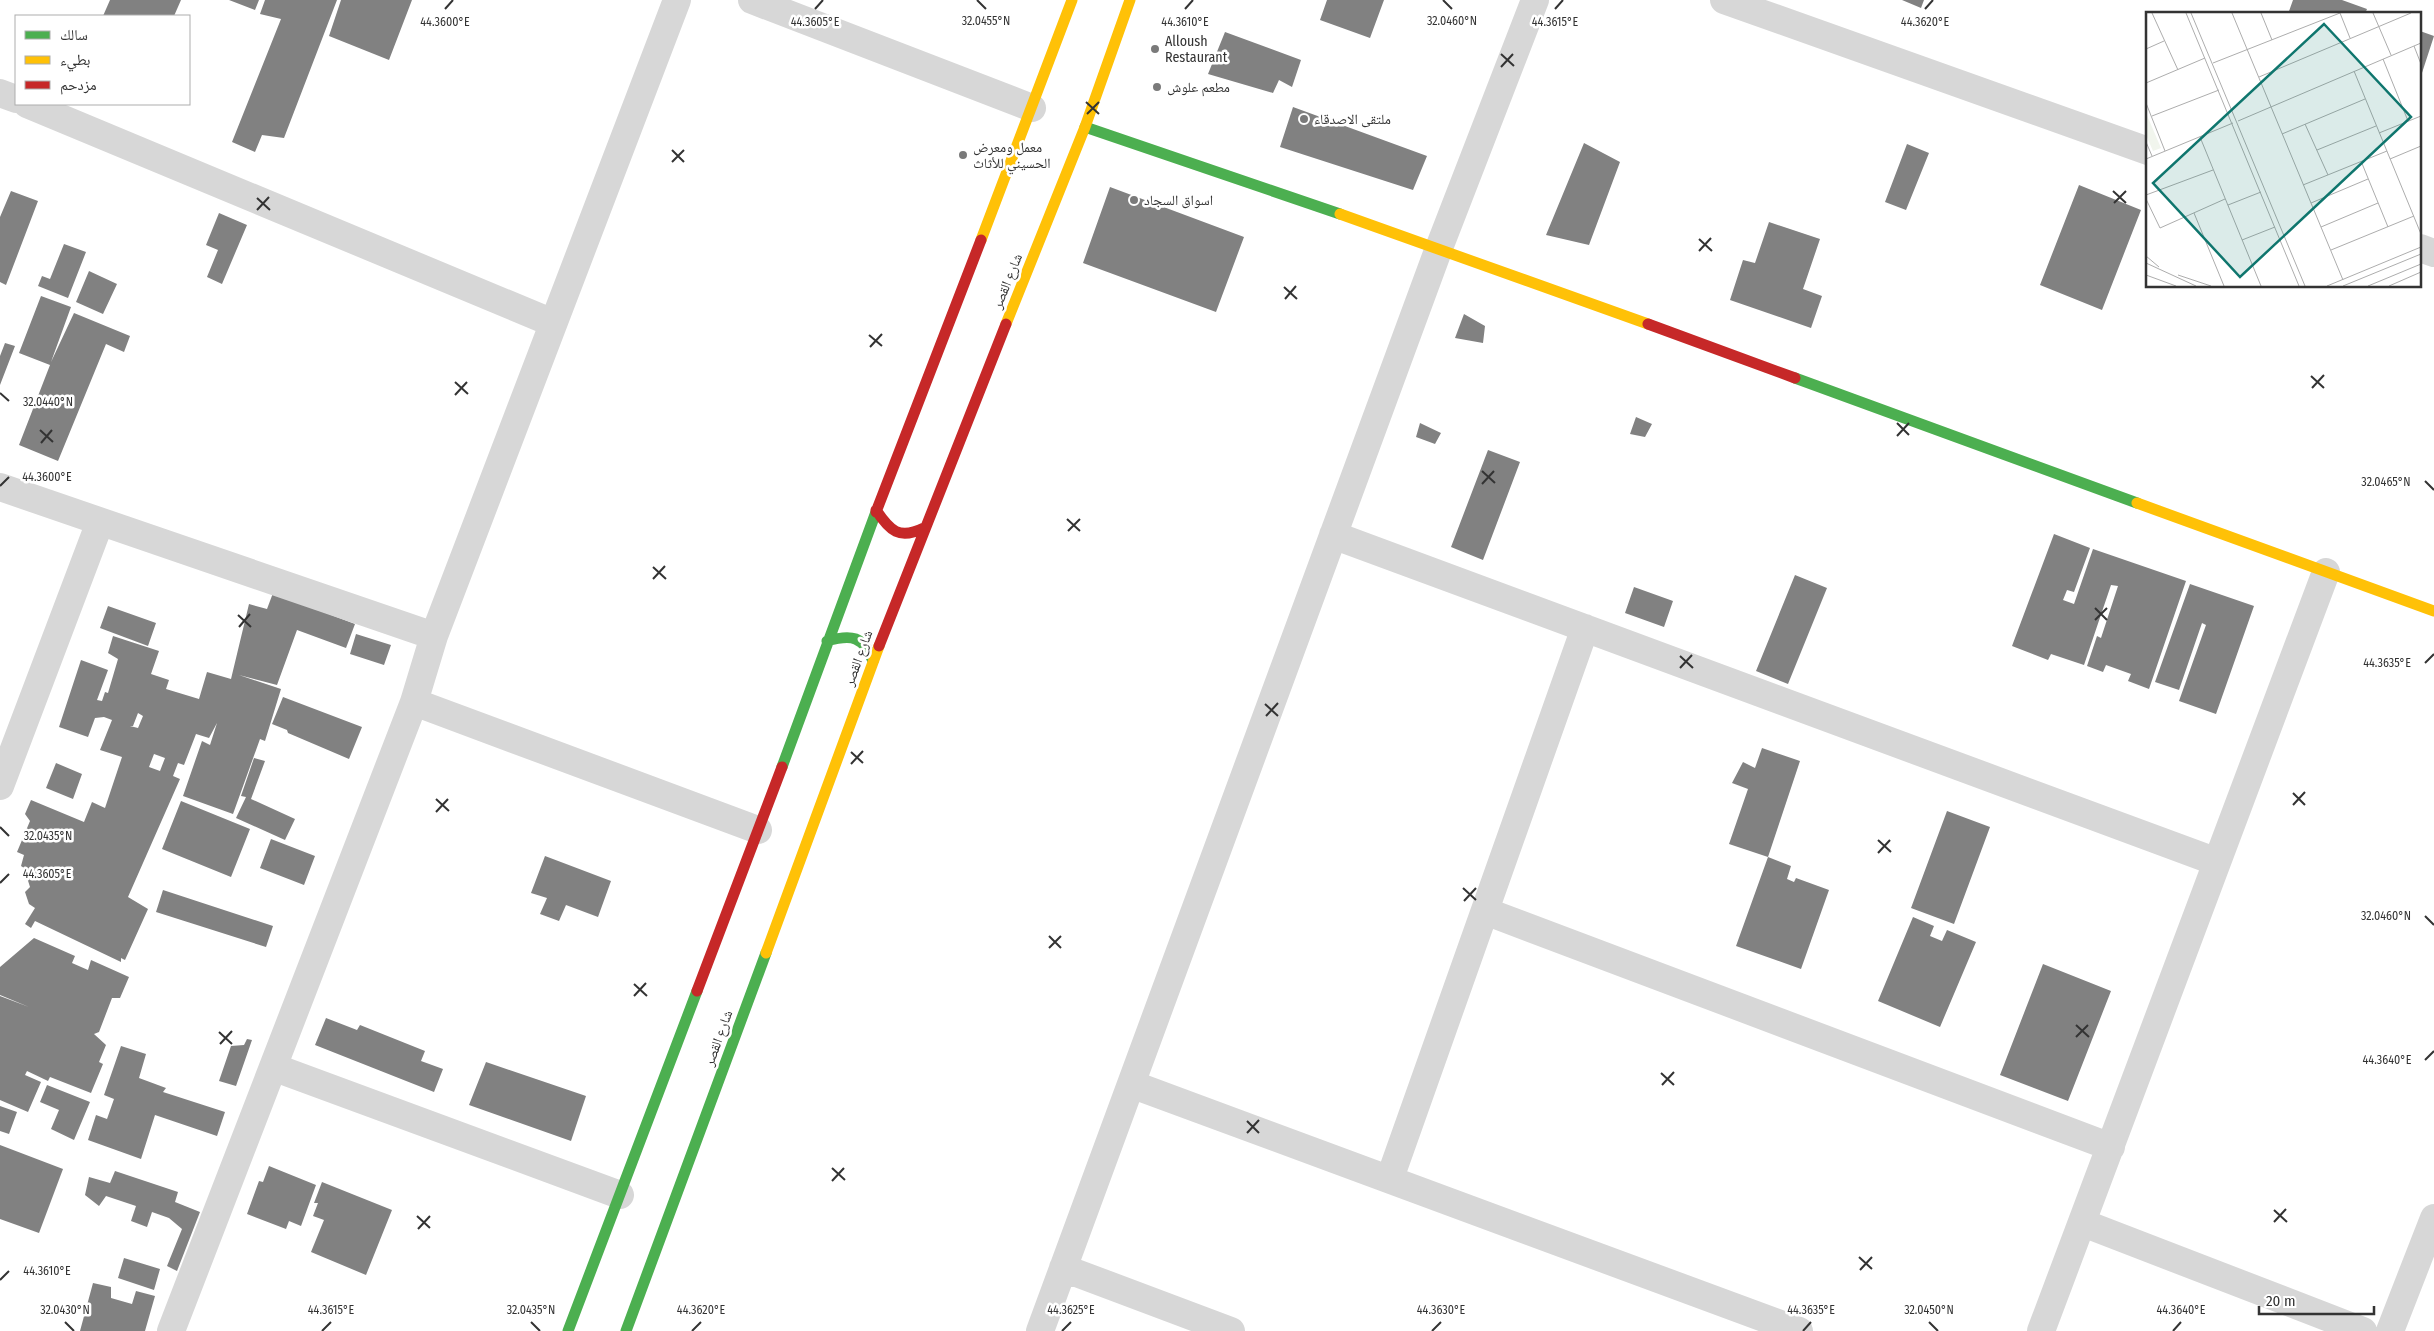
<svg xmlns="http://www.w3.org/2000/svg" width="2434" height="1331" font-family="'Fira Sans Condensed','Noto Naskh Arabic',sans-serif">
<rect width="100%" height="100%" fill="#fff"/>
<path fill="#818181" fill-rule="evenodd" d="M 110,0 L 181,0 L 174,16 L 103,16 Z
M 229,0 L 259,0 L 255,10 Z
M 265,0 L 337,0 L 284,138 L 262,135 L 255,152 L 232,142 L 281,19 L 260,14 Z
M 341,0 L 412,0 L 389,60 L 329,36 Z
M 1327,0 L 1384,0 L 1370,38 L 1320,20 Z
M 1902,0 L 1924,0 L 1921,8 Z
M 2293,0 L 2342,0 L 2367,9 L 2365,14 L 2288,14 Z
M 2420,31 L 2434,36 L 2421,76 L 2420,76 Z
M 1225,32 L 1301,60 L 1292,87 L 1279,80 L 1273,93 L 1208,74 Z
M 1293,107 L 1427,156 L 1413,190 L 1280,147 Z
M 1584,143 L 1620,162 L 1589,245 L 1546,235 Z
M 1907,144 L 1929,153 L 1906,210 L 1885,202 Z
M 2079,185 L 2141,210 L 2102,310 L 2040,285 Z
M 1110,187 L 1244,237 L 1216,312 L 1083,263 Z
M 11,191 L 38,201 L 6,285 L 0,282 L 0,217 Z
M 219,213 L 247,225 L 222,284 L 207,277 L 218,250 L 206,245 Z
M 1769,222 L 1820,239 L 1803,289 L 1822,296 L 1811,328 L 1730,300 L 1743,260 L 1755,263 Z
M 64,244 L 86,252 L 68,298 L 38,286 L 42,276 L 50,279 Z
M 89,271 L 117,284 L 103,314 L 76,302 Z
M 41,296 L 71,307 L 51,362 L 74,313 L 130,336 L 124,352 L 106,344 L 58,461 L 19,445 L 50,365 L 19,353 Z
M 1464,314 L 1485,326 L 1483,343 L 1455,338 Z
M 5,343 L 15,346 L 0,385 L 0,356 Z
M 1636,417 L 1652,424 L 1645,437 L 1630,434 Z
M 1420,423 L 1441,433 L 1435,444 L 1416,437 Z
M 1488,450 L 1520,462 L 1483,560 L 1451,547 Z
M 2054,534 L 2090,548 L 2074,592 L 2067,590 L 2063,600 L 2074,604 L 2093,549 L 2186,581 L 2149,689 L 2128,681 L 2131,674 L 2106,665 L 2103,672 L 2087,666 L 2097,636 L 2101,638 L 2118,586 L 2111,585 L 2084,665 L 2051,654 L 2048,660 L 2012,646 Z
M 1795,575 L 1827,588 L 1788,684 L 1756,671 Z
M 2190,584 L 2254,606 L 2216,714 L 2179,701 L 2206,625 L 2202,623 L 2179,690 L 2155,682 Z
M 1634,587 L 1673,601 L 1664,627 L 1625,613 Z
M 273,593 L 355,624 L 346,648 L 297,630 L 277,685 L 239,675 L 281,689 L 265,741 L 260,739 L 233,814 L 183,796 L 202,741 L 210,745 L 217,723 L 209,738 L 196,734 L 184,765 L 178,763 L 173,776 L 180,779 L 128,897 L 148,909 L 125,960 L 121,958 L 121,962 L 35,921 L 31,928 L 25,924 L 35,908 L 29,904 L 25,892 L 30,887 L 24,868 L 21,866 L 24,855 L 17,852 L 30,821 L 25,814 L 31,800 L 84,822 L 92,802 L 105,808 L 122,757 L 100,750 L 112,720 L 104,717 L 95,718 L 88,737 L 59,727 L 81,660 L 108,670 L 97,700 L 102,701 L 105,692 L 108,693 L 118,659 L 108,653 L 113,636 L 159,651 L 151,674 L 169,680 L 166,689 L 199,699 L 207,672 L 231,679 L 249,604 L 267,609 ZM 138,713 L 143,716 L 138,728 L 130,726 L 133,726 ZM 154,754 L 165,758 L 160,771 L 149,767 Z
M 108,606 L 156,623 L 148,646 L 100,628 Z
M 356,634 L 391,645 L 384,665 L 350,654 Z
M 283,697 L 362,727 L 349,759 L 288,733 L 287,730 L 272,724 Z
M 1762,748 L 1800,761 L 1768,857 L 1729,844 L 1748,789 L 1732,783 L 1743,762 L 1755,768 Z
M 254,758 L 265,761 L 251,799 L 295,819 L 285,840 L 236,818 L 246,797 L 241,796 Z
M 56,763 L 82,774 L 73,799 L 46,788 Z
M 181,801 L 250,829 L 231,877 L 162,849 Z
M 1947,811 L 1990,827 L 1954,924 L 1911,908 Z
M 271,839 L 315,856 L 304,885 L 260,868 Z
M 545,856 L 611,881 L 598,917 L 566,905 L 559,921 L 540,914 L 547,898 L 531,893 Z
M 1768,857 L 1791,866 L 1787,879 L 1794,882 L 1796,878 L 1829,890 L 1801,969 L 1736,946 Z
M 163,890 L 273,926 L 266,947 L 156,912 Z
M 1913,917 L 1934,926 L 1930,936 L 1942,941 L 1947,930 L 1976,942 L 1940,1027 L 1878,1001 Z
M 34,938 L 75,956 L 72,963 L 88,970 L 91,960 L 129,977 L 120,998 L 112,998 L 99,1032 L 94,1034 L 106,1045 L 99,1062 L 103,1064 L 91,1093 L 50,1077 L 48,1081 L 27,1071 L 25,1075 L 41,1082 L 28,1112 L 0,1100 L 0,996 L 29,1007 L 0,995 L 0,967 Z
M 2043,964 L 2111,991 L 2068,1101 L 2000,1075 Z
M 326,1018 L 357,1030 L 360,1025 L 425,1051 L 421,1061 L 443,1069 L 434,1092 L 315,1045 Z
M 247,1039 L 252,1040 L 236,1086 L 219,1081 L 231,1046 L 244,1045 Z
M 121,1046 L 146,1054 L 139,1078 L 166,1088 L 163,1092 L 225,1112 L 217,1136 L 155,1115 L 141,1159 L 88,1140 L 96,1115 L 107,1119 L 114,1099 L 104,1095 Z
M 486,1062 L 586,1096 L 571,1141 L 469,1105 Z
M 47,1085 L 90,1102 L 74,1140 L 51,1129 L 59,1110 L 40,1102 Z
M 0,1106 L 17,1112 L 9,1134 L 0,1131 Z
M 0,1145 L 63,1169 L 39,1233 L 0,1219 Z
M 269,1166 L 316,1185 L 301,1226 L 289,1221 L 286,1229 L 247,1214 L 259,1181 L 263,1182 Z
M 115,1171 L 178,1192 L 175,1202 L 200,1212 L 177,1271 L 167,1266 L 182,1229 L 169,1218 L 152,1212 L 147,1227 L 131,1221 L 136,1206 L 106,1196 L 99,1206 L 85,1195 L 89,1177 L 110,1183 Z
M 322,1182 L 392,1210 L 366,1275 L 311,1252 L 324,1220 L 313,1216 L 318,1203 L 314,1203 Z
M 124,1258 L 160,1269 L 154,1290 L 118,1278 Z
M 93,1283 L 111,1287 L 111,1298 L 132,1304 L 136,1291 L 155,1296 L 145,1331 L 80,1331 Z"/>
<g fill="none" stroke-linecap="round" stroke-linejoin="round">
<path stroke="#d7d7d7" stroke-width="28" d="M 752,0 L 1032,108
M 1724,0 L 2148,151
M 0,93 L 16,99
M 27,104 L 553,323
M 2420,248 L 2434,253
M 0,487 L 434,636
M 1333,535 L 2217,862
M 414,702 L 758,830
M 0,786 L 100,522
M 1485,911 L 2111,1147
M 273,1067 L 620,1195
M 1131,1084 L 1799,1331
M 1390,1178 L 1585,628
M 2083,1223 L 2363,1331
M 1063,1268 L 1231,1331
M 171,1331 L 414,702 L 434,636 L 677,0
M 1040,1331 L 1439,248 L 1535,0
M 2041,1331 L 2326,572
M 2390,1331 L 2434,1218"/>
<path stroke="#4caf50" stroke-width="11" d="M 1085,127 L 1340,214
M 1795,378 L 2137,503
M 827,641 C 852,634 863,636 873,661
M 782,767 L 876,512
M 568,1331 L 697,991
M 626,1331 L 766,953"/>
<path stroke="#ffc107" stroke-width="11" d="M 1340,214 L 1648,324
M 981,240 L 1072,0
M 1006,324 L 1085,127 L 1130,0
M 2137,503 L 2434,611
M 766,953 L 879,646"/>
<path stroke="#c62828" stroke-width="11" d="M 1648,324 L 1795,378
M 876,510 C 890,531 899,540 924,528
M 876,512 L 981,240
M 879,646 L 1006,324
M 697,991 L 782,767"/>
</g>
<path fill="none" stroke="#333" stroke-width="2" d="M 977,0 L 986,9M 1443,0 L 1452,9M 445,9 L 453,0M 815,9 L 823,0M 1185,9 L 1193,0M 1555,9 L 1563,0M 1925,9 L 1933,0M 1501,54 L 1514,66M 1501,67 L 1513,54M 1086,102 L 1099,114M 1087,114 L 1099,102M 672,150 L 684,162M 672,162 L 684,150M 2113,191 L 2126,203M 257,198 L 270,210M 2114,203 L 2126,191M 257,210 L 269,197M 1699,239 L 1712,251M 1699,251 L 1711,238M 1284,287 L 1297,299M 1285,299 L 1296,286M 869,335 L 882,346M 870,347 L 882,334M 2311,376 L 2324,388M 455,382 L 468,394M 2312,388 L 2324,375M 0,393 L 9,401M 455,395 L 467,382M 1897,423 L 1909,435M 40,430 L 53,442M 1897,436 L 1909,423M 41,443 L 52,430M 1482,471 L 1495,483M 2425,481 L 2434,490M 1482,484 L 1494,471M 0,486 L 9,477M 1067,519 L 1080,531M 1068,531 L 1080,519M 653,567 L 666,579M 653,579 L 665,566M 2095,608 L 2107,620M 238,615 L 251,627M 2095,620 L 2107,608M 239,627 L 250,614M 1680,656 L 1693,668M 2425,663 L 2434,654M 1680,668 L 1692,655M 1265,704 L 1278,716M 1266,716 L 1278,703M 851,752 L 863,763M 851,764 L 863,751M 2293,793 L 2305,805M 436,799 L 449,811M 2293,805 L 2305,792M 436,812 L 448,799M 0,827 L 9,836M 1878,840 L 1891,852M 1878,853 L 1890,840M 0,883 L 9,874M 1463,888 L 1476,900M 1464,901 L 1476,888M 2425,916 L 2434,925M 1049,936 L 1061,948M 1049,948 L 1061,936M 634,984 L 647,996M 634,996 L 646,983M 2076,1025 L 2089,1037M 219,1032 L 232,1044M 2076,1037 L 2088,1025M 220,1044 L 232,1031M 2425,1060 L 2434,1051M 1661,1073 L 1674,1085M 1662,1085 L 1674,1072M 1247,1121 L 1259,1133M 1247,1133 L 1259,1120M 832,1168 L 845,1180M 832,1181 L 844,1168M 2274,1210 L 2287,1222M 417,1216 L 430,1228M 2274,1222 L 2286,1209M 418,1229 L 430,1216M 1859,1257 L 1872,1269M 1860,1270 L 1872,1257M 0,1280 L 9,1271M 65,1322 L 74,1331M 531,1322 L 540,1331M 1929,1322 L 1938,1331M 322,1331 L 331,1322M 692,1331 L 701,1322M 1062,1331 L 1071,1322M 1432,1331 L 1441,1322M 1803,1331 L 1811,1322M 2173,1331 L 2181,1322"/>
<g fill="#7a7a7a" stroke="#fff" stroke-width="2">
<circle cx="1155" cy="49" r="5"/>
<circle cx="1157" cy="87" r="5"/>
<circle cx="1304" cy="119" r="5"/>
<circle cx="963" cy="155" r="5"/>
<circle cx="1134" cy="200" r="5"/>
</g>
<g text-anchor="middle" stroke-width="5" stroke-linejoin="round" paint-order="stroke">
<g font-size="14" fill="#333" stroke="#fff" text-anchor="start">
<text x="1165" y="46">Alloush<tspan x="1165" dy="16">Restaurant</tspan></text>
<text x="1167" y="92">مطعم علوش</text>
<text x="1314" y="124">ملتقى الاصدقاء</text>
<text x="973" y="152">معمل ومعرض<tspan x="973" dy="16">الحسيني للأثاث</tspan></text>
<text x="1144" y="205">اسواق السجاد</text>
</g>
<g font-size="14" fill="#333" stroke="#fff">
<text transform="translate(1007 281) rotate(-68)" y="5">شارع القصر</text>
<text transform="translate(858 658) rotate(-70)" y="5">شارع القصر</text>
<text transform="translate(718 1038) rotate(-70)" y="5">شارع القصر</text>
</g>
</g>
<g transform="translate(2146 12)">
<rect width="275" height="275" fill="#fff"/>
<path d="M 0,101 L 15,136 L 7,139 L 0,123 Z" fill="#f1f5ed"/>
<path fill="none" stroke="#adadad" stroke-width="1" d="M 6,1 L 32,58M 40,1 L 153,274M 45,1 L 159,274M 86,1 L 197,268M 115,1 L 126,28M 194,1 L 204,26M 227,1 L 245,43M 268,34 L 275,52M 0,37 L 18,29M 237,47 L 262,109M 67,51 L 194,1M 208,59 L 275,222M 113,65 L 265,1M 0,71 L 59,46M 0,91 L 19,139M 6,104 L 73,78M 92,109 L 275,31M 159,112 L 182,163M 233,121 L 275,104M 136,122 L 219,87M 54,125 L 115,274M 0,130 L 6,144M 171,138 L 230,114M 0,147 L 87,111M 244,147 L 275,134M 215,149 L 242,215M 157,173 L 241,139M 0,183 L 67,158M 0,187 L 14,216 L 79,187M 165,191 L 222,167M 82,193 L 115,180M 48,201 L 78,274M 175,215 L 232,191M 96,228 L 129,215M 185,238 L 268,204M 0,244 L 13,255M 0,251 L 50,274M 0,263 L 30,274M 32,263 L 65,274M 181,274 L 275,235M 197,274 L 275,242M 222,274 L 275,252M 243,274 L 275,260"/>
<path fill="#0f766e" fill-opacity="0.15" stroke="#0f766e" stroke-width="2.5" d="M 178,12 L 265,105 L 94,265 L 7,171 Z"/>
<rect width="275" height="275" fill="none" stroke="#333" stroke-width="2.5"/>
</g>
<g font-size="12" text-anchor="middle" fill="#333" stroke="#fff" stroke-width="5" stroke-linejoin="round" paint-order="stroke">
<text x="986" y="25">32.0455°N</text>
<text x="1452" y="25">32.0460°N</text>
<text x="445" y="26">44.3600°E</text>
<text x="815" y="26">44.3605°E</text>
<text x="1185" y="26">44.3610°E</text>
<text x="1555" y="26">44.3615°E</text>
<text x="1925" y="26">44.3620°E</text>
<text x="48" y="406">32.0440°N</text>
<text x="47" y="481">44.3600°E</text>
<text x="2386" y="486">32.0465°N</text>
<text x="2387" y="667">44.3635°E</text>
<text x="48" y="840">32.0435°N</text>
<text x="47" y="878">44.3605°E</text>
<text x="2386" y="920">32.0460°N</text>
<text x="2387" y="1064">44.3640°E</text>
<text x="47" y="1275">44.3610°E</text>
<text x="331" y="1314">44.3615°E</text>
<text x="701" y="1314">44.3620°E</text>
<text x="1071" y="1314">44.3625°E</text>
<text x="1441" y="1314">44.3630°E</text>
<text x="1811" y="1314">44.3635°E</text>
<text x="2181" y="1314">44.3640°E</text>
<text x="65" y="1314">32.0430°N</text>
<text x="531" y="1314">32.0435°N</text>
<text x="1929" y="1314">32.0450°N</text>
</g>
<rect x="15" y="15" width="175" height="90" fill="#ffffff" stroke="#adadad"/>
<rect x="25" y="31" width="25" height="8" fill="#4caf50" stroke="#adadad"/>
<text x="60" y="40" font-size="15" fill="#333333">سالك</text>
<rect x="25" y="56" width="25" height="8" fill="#ffc107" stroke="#adadad"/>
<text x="60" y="65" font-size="15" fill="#333333">بطيء</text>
<rect x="25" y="81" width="25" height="8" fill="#c62828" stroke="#adadad"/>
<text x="60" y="90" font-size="15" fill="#333333">مزدحم</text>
<path d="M2259 1306v8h115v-8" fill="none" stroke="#333333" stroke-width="2.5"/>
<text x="2266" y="1306" font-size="15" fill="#333333" stroke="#ffffff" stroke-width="4" paint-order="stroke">20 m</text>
</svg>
